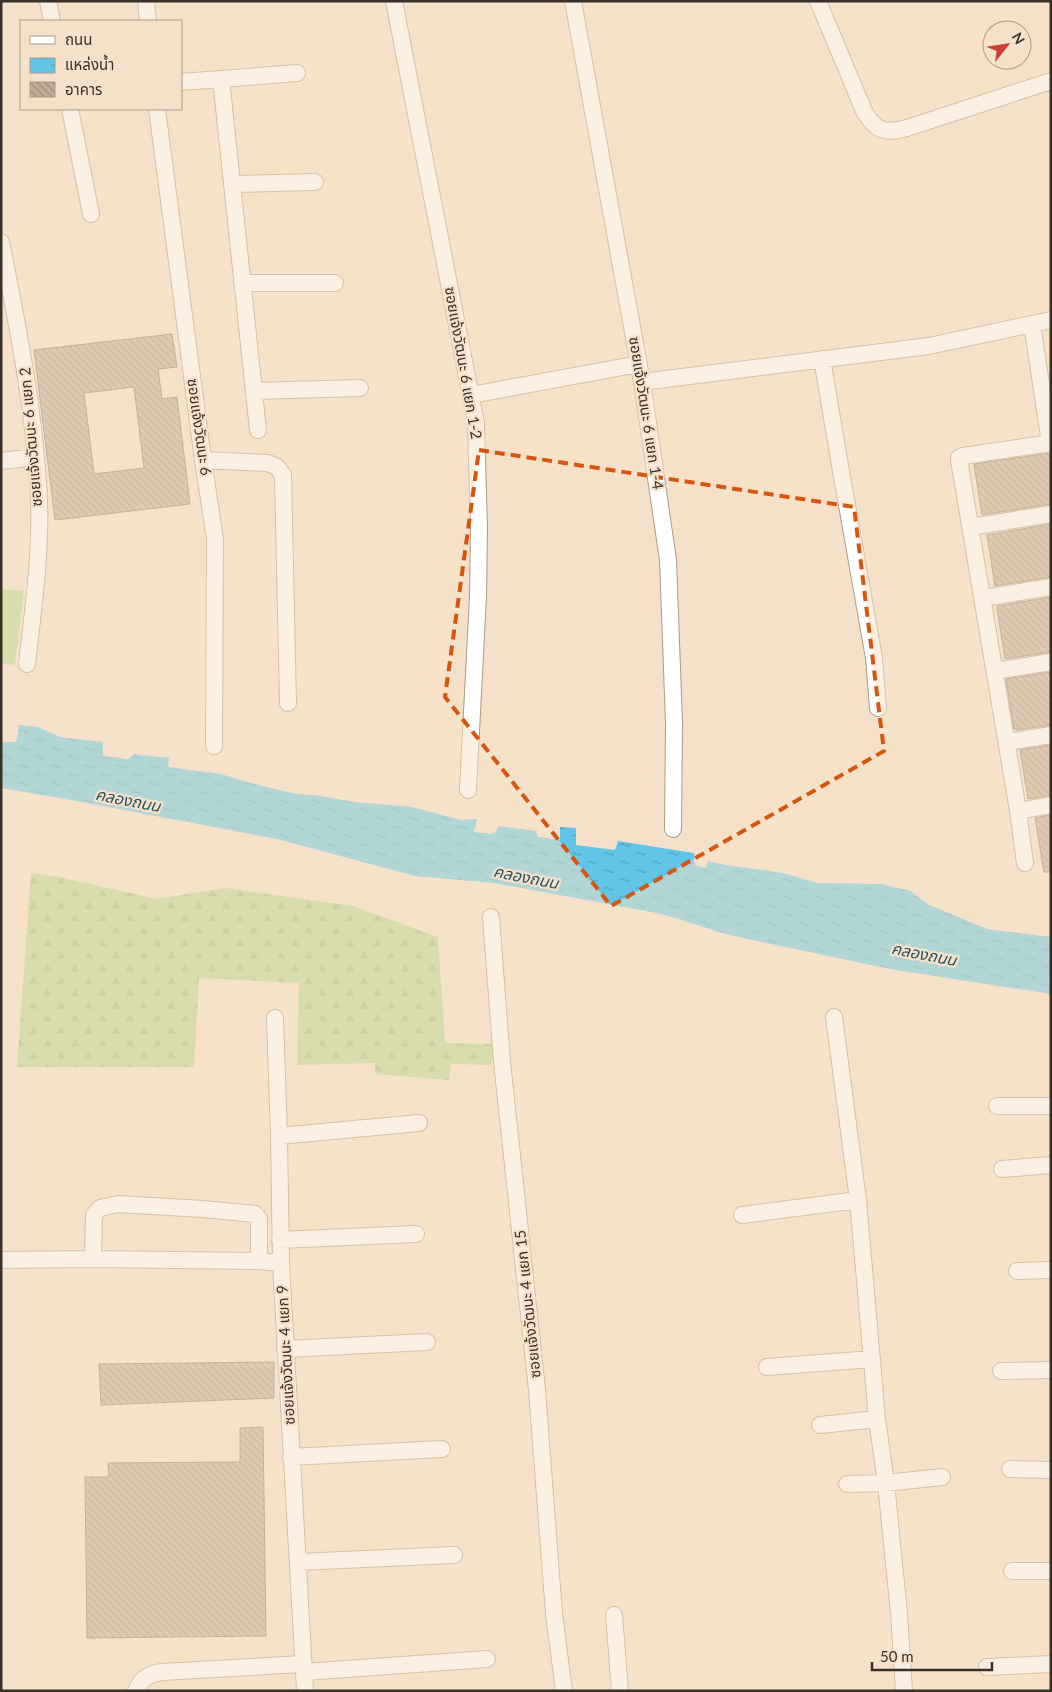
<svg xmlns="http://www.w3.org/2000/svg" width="1052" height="1692" font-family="Lato,'Noto Sans Thai',sans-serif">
<defs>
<pattern id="forest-firs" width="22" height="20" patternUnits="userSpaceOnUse" patternTransform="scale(1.25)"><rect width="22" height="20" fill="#b5d68c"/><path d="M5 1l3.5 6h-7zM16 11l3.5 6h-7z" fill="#9cb879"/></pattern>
<pattern id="water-ripples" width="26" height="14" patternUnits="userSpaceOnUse" patternTransform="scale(1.25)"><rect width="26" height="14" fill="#60c5e7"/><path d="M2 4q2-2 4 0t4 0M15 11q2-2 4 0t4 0" fill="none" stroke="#50a1bb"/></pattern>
<pattern id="building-back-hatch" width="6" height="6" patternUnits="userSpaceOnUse" patternTransform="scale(1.25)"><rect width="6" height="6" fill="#c2ab97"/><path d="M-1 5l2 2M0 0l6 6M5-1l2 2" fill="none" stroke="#9f8c7b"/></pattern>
</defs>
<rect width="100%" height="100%" fill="#f5e1c9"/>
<path fill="url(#forest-firs)" d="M 31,873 L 63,878 L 157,899 L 225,888 L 353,906 L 438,937 L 445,1043 L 494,1044 L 491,1065 L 451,1064 L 449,1080 L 375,1074 L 375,1063 L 297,1065 L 299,983 L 199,978 L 194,1067 L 17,1067 Z"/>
<path fill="#b5d68c" d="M 1,589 L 24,591 L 15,665 L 1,663 Z"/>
<path fill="url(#water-ripples)" d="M 19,725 L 38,727 L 60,737 L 103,742 L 103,756 L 128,759 L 134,754 L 169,758 L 168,767 L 221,774 L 251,783 L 291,793 L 321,796 L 354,802 L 412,807 L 461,820 L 477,819 L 474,832 L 491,834 L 496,832 L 499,826 L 536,831 L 538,837 L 560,840 L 560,827 L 576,828 L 576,845 L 615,850 L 618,841 L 694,853 L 695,865 L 706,868 L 708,861 L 726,865 L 783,873 L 817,883 L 883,884 L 896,888 L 909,890 L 929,905 L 987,929 L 1051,937 L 1051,994 L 890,969 L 729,935 L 662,914 L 494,883 L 415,876 L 277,839 L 71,800 L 1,788 L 1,742 L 16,742 Z"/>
<path fill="url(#building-back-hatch)" stroke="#8a7562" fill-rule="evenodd" d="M 172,334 L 177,367 L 158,369 L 162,399 L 177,397 L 190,504 L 55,520 L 34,350 ZM 134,387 L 144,468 L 94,474 L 84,393 Z
M 1051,453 L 1051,504 L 982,515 L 974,464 Z
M 1051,524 L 1051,577 L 995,586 L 987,535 Z
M 1051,597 L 1051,652 L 1005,659 L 997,608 L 998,606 Z
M 1051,672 L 1051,725 L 1017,730 L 1017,729 L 1014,729 L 1006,679 Z
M 1051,745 L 1051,795 L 1028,799 L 1020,750 Z
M 1051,815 L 1051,872 L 1044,872 L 1035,818 Z
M 274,1362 L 274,1398 L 101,1405 L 99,1364 Z
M 263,1427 L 266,1636 L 87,1638 L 85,1477 L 109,1477 L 108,1463 L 240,1462 L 240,1428 Z"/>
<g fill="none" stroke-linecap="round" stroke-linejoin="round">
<defs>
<path id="street" d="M 48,1 L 52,21
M 146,1 L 148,21
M 394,1 L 476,423 L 479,528 L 478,596 L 468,790
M 573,1 L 642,382 L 668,560 L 674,723 L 673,829
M 818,1 L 864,111 C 875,131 885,134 907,128 L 1051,81
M 221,79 L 297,73
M 181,82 L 221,79 L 258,430
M 70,109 L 91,214
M 157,109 L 203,460 L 215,539 L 214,746
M 232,184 L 315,182
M 1,242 C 18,327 35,413 39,501 C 41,555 33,610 27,664
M 242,283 L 335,283
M 1032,324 L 1050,443
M 822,359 L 842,477 L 874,658 L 878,708
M 642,382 L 929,346 L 1051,320
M 254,391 L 360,388
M 471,395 L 639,364
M 203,460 L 268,463 L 277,467 L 283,475 L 288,703
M 1,461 L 36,457
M 971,527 L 1051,514
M 983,598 L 1051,587
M 995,671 L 1051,662
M 1007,742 L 1051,735
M 1018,811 L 1051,805
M 1025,863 L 1018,811 L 959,460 L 959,458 L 963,456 L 1051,443
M 491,917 L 502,1062 L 537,1390 L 554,1614 L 564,1691
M 834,1017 L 858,1200 L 877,1419 L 886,1483 L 899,1613 L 904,1691
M 275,1018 L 279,1136 L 281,1263 L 305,1691
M 997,1106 L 1051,1106
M 279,1136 L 419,1123
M 1002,1169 L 1051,1165
M 742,1215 L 858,1200
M 280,1240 L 416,1234
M 93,1259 L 94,1215 L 100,1208 L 118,1204 L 203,1209 L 255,1214 L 259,1219 L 259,1261
M 1,1260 L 93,1259 L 259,1261 L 281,1263
M 1017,1271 L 1051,1270
M 285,1349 L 427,1342
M 767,1367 L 872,1359
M 1001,1371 L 1051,1370
M 820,1425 L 877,1419
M 291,1457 L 442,1449
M 1010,1469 L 1051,1470
M 847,1484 L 886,1483 L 942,1477
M 298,1562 L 454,1555
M 1012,1571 L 1051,1571
M 614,1615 L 620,1691
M 987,1667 L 1051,1664
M 304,1672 L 487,1659
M 136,1691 C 141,1678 149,1674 162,1672 L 303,1664"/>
</defs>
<use href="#street" stroke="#ae9b85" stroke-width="18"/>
<use href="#street" stroke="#fff" stroke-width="16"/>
</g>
<path d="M0 0H1052V1692H0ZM 479,450 L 854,507 L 884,751 L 611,906 L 445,697 Z" fill="#f5e1c9" fill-opacity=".55" fill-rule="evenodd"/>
<path fill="none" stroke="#d6550f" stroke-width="4" stroke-dasharray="10 6" stroke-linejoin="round" d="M 479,450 L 854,507 L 884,751 L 611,906 L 445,697 Z"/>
<g text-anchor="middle" stroke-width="4.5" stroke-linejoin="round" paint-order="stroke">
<g font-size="15" fill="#393128" stroke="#f5e1c9">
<text transform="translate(463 363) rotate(80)" y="5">ซอยแจ้งวัฒนะ 6 แยก 1-2</text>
<text transform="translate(646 413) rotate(81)" y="5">ซอยแจ้งวัฒนะ 6 แยก 1-4</text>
<text transform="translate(199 427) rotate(82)" y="5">ซอยแจ้งวัฒนะ 6</text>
<text transform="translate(31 437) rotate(-95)" y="5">ซอยแจ้งวัฒนะ 6 แยก 2</text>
<text transform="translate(528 1304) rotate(-96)" y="5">ซอยแจ้งวัฒนะ 4 แยก 15</text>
<text transform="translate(286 1355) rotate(-93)" y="5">ซอยแจ้งวัฒนะ 4 แยก 9</text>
</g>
<g font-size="16" font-style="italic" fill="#275261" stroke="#f5e1c9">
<text transform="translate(128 800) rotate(11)" y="6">คลองถนน</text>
<text transform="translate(526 877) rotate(11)" y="6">คลองถนน</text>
<text transform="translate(924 954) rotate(11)" y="6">คลองถนน</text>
</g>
</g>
<rect width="1052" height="1692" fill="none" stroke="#393128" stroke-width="5"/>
<rect x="20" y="20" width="162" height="90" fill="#f5e1c9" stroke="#aa9b89"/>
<rect x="30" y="36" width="25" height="8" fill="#ffffff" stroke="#aa9b89"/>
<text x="65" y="45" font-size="15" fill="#393128">ถนน</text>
<rect x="30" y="58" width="25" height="15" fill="url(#water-ripples)" stroke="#aa9b89"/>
<text x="65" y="70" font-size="15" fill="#393128">แหล่งน้ำ</text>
<rect x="30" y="82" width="25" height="15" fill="url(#building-back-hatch)" stroke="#aa9b89"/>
<text x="65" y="95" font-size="15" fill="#393128">อาคาร</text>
<g transform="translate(1007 45) rotate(60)"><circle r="24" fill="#f5e1c9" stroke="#aa9b89"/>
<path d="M0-4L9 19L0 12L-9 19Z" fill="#cb3d36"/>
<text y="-8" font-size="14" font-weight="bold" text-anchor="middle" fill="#393128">N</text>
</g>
<path d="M872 1662v8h120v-8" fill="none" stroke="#393128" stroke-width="2.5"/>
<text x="880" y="1662" font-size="15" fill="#393128" stroke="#f5e1c9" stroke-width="4" paint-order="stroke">50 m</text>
</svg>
